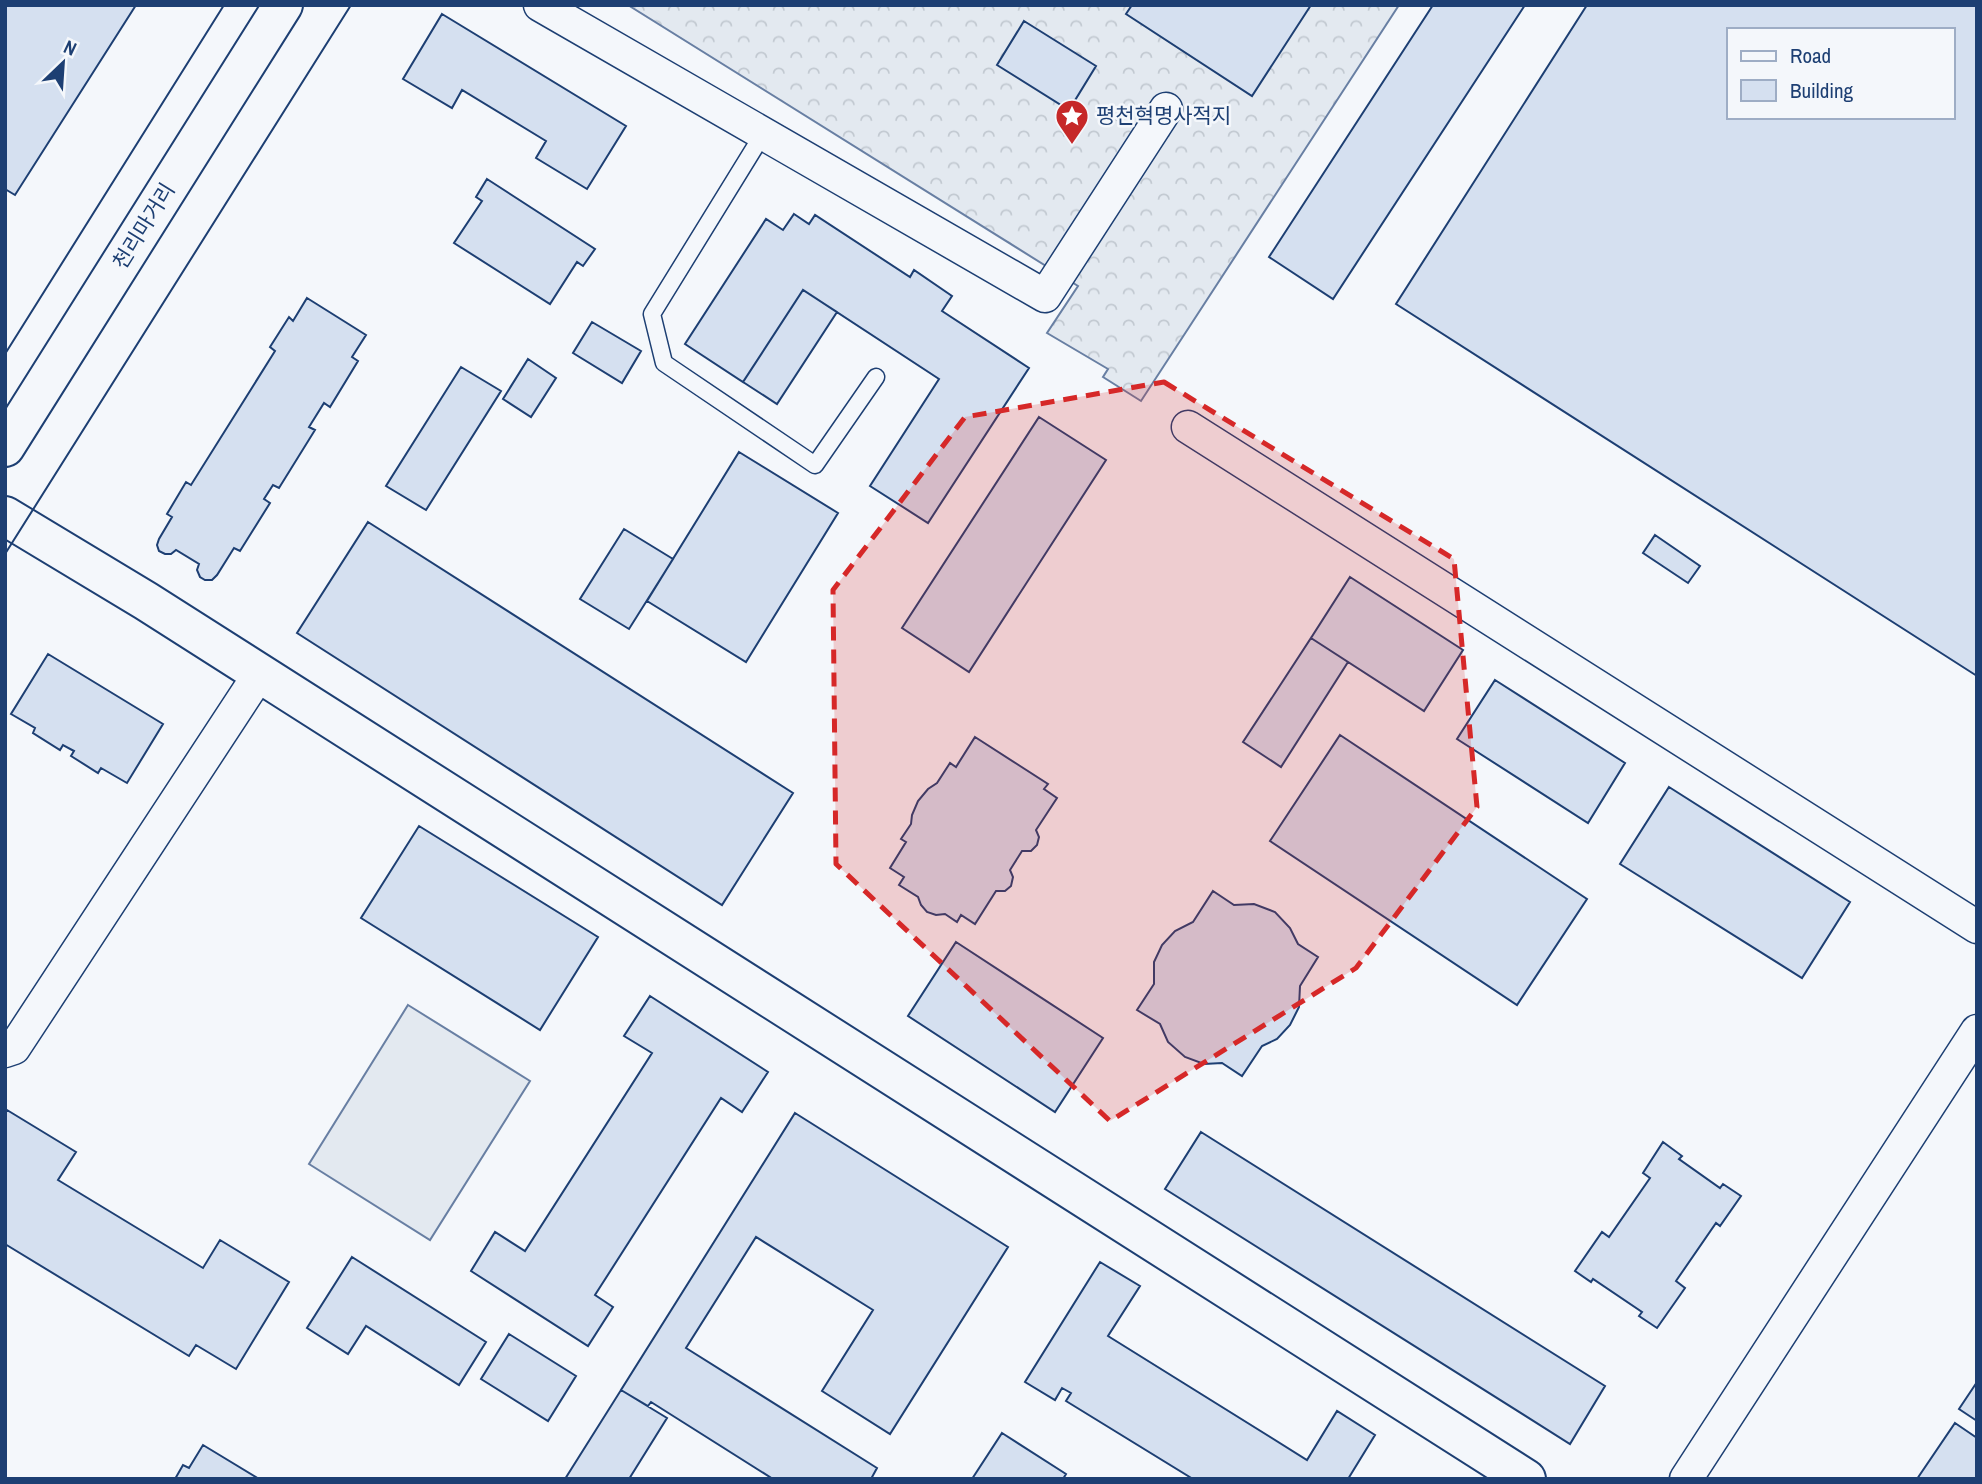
<svg xmlns="http://www.w3.org/2000/svg" width="1982" height="1484" font-family="'Archivo Narrow','Noto Sans KR',sans-serif">
<defs>
<pattern id="forest-crowns" width="20" height="18" patternUnits="userSpaceOnUse" patternTransform="scale(1.75)"><rect width="20" height="18" fill="#e3e9f0"/><path d="M2 6a3 3 0 1 1 6 0M12 15a3 3 0 1 1 6 0" fill="none" stroke="#c2c9d1"/></pattern>
</defs>
<rect width="100%" height="100%" fill="#f4f7fb"/>
<path fill="url(#forest-crowns)" stroke="#687fa3" stroke-width="2" d="M 628,5 L 1399,5 L 1141,401 L 1103,377 L 1108,369 L 1047,333 L 1078,286 Z"/>
<path fill="#e3e9f0" stroke="#687fa3" stroke-width="2" d="M 408,1005 L 530,1081 L 430,1240 L 309,1164 Z"/>
<path fill="#d5e0f0" stroke="#1d3f73" stroke-width="2" fill-rule="evenodd" d="M 5,5 L 136,5 L 15,195 L 5,189 Z
M 1132,5 L 1311,5 L 1252,96 L 1126,14 Z
M 1433,5 L 1525,5 L 1333,299 L 1269,257 Z
M 1587,5 L 1977,5 L 1977,676 L 1396,304 ZM 1728,30 L 1952,30 L 1952,117 L 1728,117 Z
M 442,14 L 626,126 L 587,189 L 536,158 L 546,141 L 462,90 L 452,108 L 403,79 Z
M 1024,21 L 1096,66 L 1069,110 L 997,65 Z
M 487,179 L 595,249 L 583,266 L 577,262 L 550,304 L 454,243 L 482,201 L 476,197 Z
M 794,214 L 809,224 L 815,215 L 910,277 L 914,270 L 952,296 L 942,311 L 1029,368 L 928,523 L 870,486 L 939,379 L 803,290 L 743,382 L 685,344 L 766,219 L 783,230 Z
M 803,290 L 837,312 L 777,404 L 743,382 Z
M 307,298 L 366,335 L 352,357 L 358,361 L 330,407 L 324,403 L 309,427 L 315,430 L 279,488 L 273,485 L 264,499 L 270,503 L 240,551 L 234,548 L 217,575 L 212,580 L 205,580 L 200,577 L 197,570 L 199,564 L 176,550 L 171,554 L 165,554 L 159,551 L 157,545 L 159,539 L 172,517 L 167,514 L 186,482 L 191,485 L 275,351 L 270,347 L 289,317 L 293,321 Z
M 592,322 L 641,351 L 622,383 L 573,353 Z
M 528,359 L 556,378 L 531,417 L 503,399 Z
M 461,367 L 501,391 L 426,510 L 386,486 Z
M 1039,417 L 1106,460 L 969,672 L 902,628 Z
M 739,452 L 838,513 L 746,662 L 647,601 Z
M 368,522 L 793,793 L 722,905 L 297,633 Z
M 624,529 L 673,559 L 629,629 L 580,599 Z
M 1655,535 L 1700,566 L 1688,583 L 1643,553 Z
M 1350,577 L 1463,650 L 1424,711 L 1311,638 Z
M 1311,638 L 1348,662 L 1281,767 L 1243,742 Z
M 48,654 L 163,724 L 127,783 L 101,768 L 98,773 L 71,756 L 74,751 L 63,745 L 60,750 L 33,733 L 35,728 L 11,714 Z
M 1495,680 L 1625,763 L 1588,823 L 1457,739 Z
M 1340,735 L 1587,899 L 1517,1005 L 1270,841 Z
M 975,737 L 1048,784 L 1044,789 L 1057,798 L 1036,830 L 1039,837 L 1037,845 L 1031,851 L 1022,851 L 1010,870 L 1013,877 L 1011,886 L 1005,891 L 996,891 L 975,924 L 961,915 L 957,922 L 945,914 L 936,915 L 927,912 L 921,905 L 918,897 L 899,885 L 904,877 L 890,868 L 906,842 L 901,839 L 911,824 L 912,815 L 918,801 L 928,789 L 937,783 L 950,763 L 956,767 Z
M 1669,787 L 1850,902 L 1802,978 L 1620,864 Z
M 419,826 L 598,937 L 540,1030 L 361,918 Z
M 1213,891 L 1234,905 L 1254,904 L 1275,912 L 1290,928 L 1298,944 L 1318,957 L 1300,986 L 1299,1007 L 1290,1025 L 1277,1039 L 1262,1046 L 1242,1076 L 1222,1063 L 1204,1064 L 1185,1057 L 1168,1042 L 1160,1024 L 1137,1010 L 1154,984 L 1154,962 L 1162,945 L 1175,931 L 1193,922 Z
M 956,942 L 1103,1038 L 1055,1112 L 908,1016 Z
M 650,996 L 768,1072 L 742,1112 L 721,1098 L 595,1295 L 613,1307 L 588,1346 L 471,1271 L 495,1232 L 525,1251 L 652,1053 L 624,1036 Z
M 7,1110 L 76,1152 L 58,1180 L 203,1268 L 220,1240 L 289,1282 L 236,1369 L 196,1345 L 189,1356 L 5,1244 L 5,1113 Z
M 795,1113 L 1008,1247 L 890,1434 L 822,1391 L 873,1310 L 756,1237 L 686,1348 L 877,1468 L 871,1479 L 773,1479 L 651,1402 L 648,1406 L 621,1390 Z
M 1201,1132 L 1605,1386 L 1570,1444 L 1165,1189 Z
M 1663,1142 L 1682,1156 L 1679,1159 L 1720,1188 L 1723,1184 L 1741,1196 L 1720,1226 L 1716,1223 L 1676,1281 L 1685,1288 L 1657,1328 L 1639,1316 L 1642,1312 L 1593,1279 L 1591,1282 L 1575,1271 L 1602,1232 L 1609,1237 L 1650,1178 L 1643,1173 Z
M 352,1257 L 486,1342 L 459,1385 L 366,1326 L 348,1354 L 307,1328 Z
M 1100,1262 L 1140,1286 L 1108,1336 L 1307,1460 L 1337,1411 L 1375,1435 L 1348,1479 L 1193,1479 L 1066,1401 L 1071,1393 L 1062,1388 L 1055,1400 L 1025,1382 Z
M 509,1334 L 576,1376 L 548,1421 L 481,1379 Z
M 1977,1382 L 1977,1421 L 1959,1409 Z
M 621,1390 L 667,1418 L 629,1479 L 565,1479 Z
M 1955,1423 L 1977,1438 L 1977,1479 L 1917,1479 Z
M 1002,1433 L 1066,1474 L 1063,1479 L 972,1479 Z
M 203,1445 L 259,1479 L 175,1479 L 183,1465 L 189,1468 Z"/>
<g fill="none" stroke-linecap="round" stroke-linejoin="round">
<defs>
<path id="lane" d="M 763,134 L 652,314 L 664,363 L 815,465 L 876,377"/>
<path id="street" d="M 540,5 L 1045,296 L 1166,109
M 1188,427 L 1977,927
M 5,1051 L 14,1048 L 260,673
M 1686,1479 L 1977,1031"/>
<path id="secondary" d="M 5,516 L 146,601 L 1526,1479"/>
<path id="highway" d="M 5,447 L 283,5"/>
</defs>
<use href="#lane" stroke="#1d3f73" stroke-width="19"/>
<use href="#street" stroke="#1d3f73" stroke-width="35"/>
<use href="#secondary" stroke="#1d3f73" stroke-width="42"/>
<use href="#highway" stroke="#1d3f73" stroke-width="42"/>
<use href="#lane" stroke="#f4f7fb" stroke-width="16"/>
<use href="#street" stroke="#f4f7fb" stroke-width="32"/>
<use href="#secondary" stroke="#f4f7fb" stroke-width="38"/>
<use href="#highway" stroke="#f4f7fb" stroke-width="38"/>
<path stroke="#1d3f73" stroke-width="2" d="M 5,354 L 224,5
M 5,554 L 351,5"/>
</g>
<path fill="#d62828" fill-opacity="0.2" stroke="#d62828" stroke-width="5" stroke-dasharray="14 9" stroke-linejoin="round" d="M 1164,382 L 1454,559 L 1477,807 L 1356,968 L 1110,1121 L 836,864 L 833,590 L 965,417 Z"/>
<defs>
<symbol id="sight-pin" viewBox="-11 -11 22 30"><path d="M0 17L-7.5 6A9.5 9.5 0 1 1 7.5 6Z" fill="#c62828" stroke="#f4f7fb"/><path d="M0-6L1.8-2.2L6-1.7L2.9 1.2L3.7 5.4L0 3.3L-3.7 5.4L-2.9 1.2L-6-1.7L-1.8-2.2Z" fill="#fff"/></symbol>
</defs>
<g fill-rule="evenodd">
<use href="#sight-pin" x="1053" y="97" width="38" height="52"/>
</g>
<g text-anchor="middle" stroke-width="5" stroke-linejoin="round" paint-order="stroke">
<g font-size="21" fill="#1d3f73" stroke="#f4f7fb" text-anchor="start">
<text x="1096" y="123">평천혁명사적지</text>
</g>
<g font-size="21" fill="#1d3f73" stroke="#f4f7fb">
<text transform="translate(144 226) rotate(-58)" y="7">천리마거리</text>
</g>
</g>
<rect width="1982" height="1484" fill="none" stroke="#1d3f73" stroke-width="14"/>
<rect x="1727" y="28" width="228" height="91" fill="#f4f7fb" stroke="#9eadc5" stroke-width="2"/>
<rect x="1741" y="51" width="35" height="10" fill="#f4f7fb" stroke="#9eadc5" stroke-width="2"/>
<text x="1790" y="63" font-size="21" fill="#1d3f73">Road</text>
<rect x="1741" y="80" width="35" height="21" fill="#d5e0f0" stroke="#9eadc5" stroke-width="2"/>
<text x="1790" y="98" font-size="21" fill="#1d3f73">Building</text>
<g transform="translate(63 63) rotate(25)" stroke="#f4f7fb" stroke-width="5" paint-order="stroke">
<path d="M0-5L12 26L0 18L-12 26Z" fill="#1d3f73"/>
<text y="-10" font-size="19" font-weight="bold" text-anchor="middle" fill="#1d3f73">N</text>
</g>
</svg>
